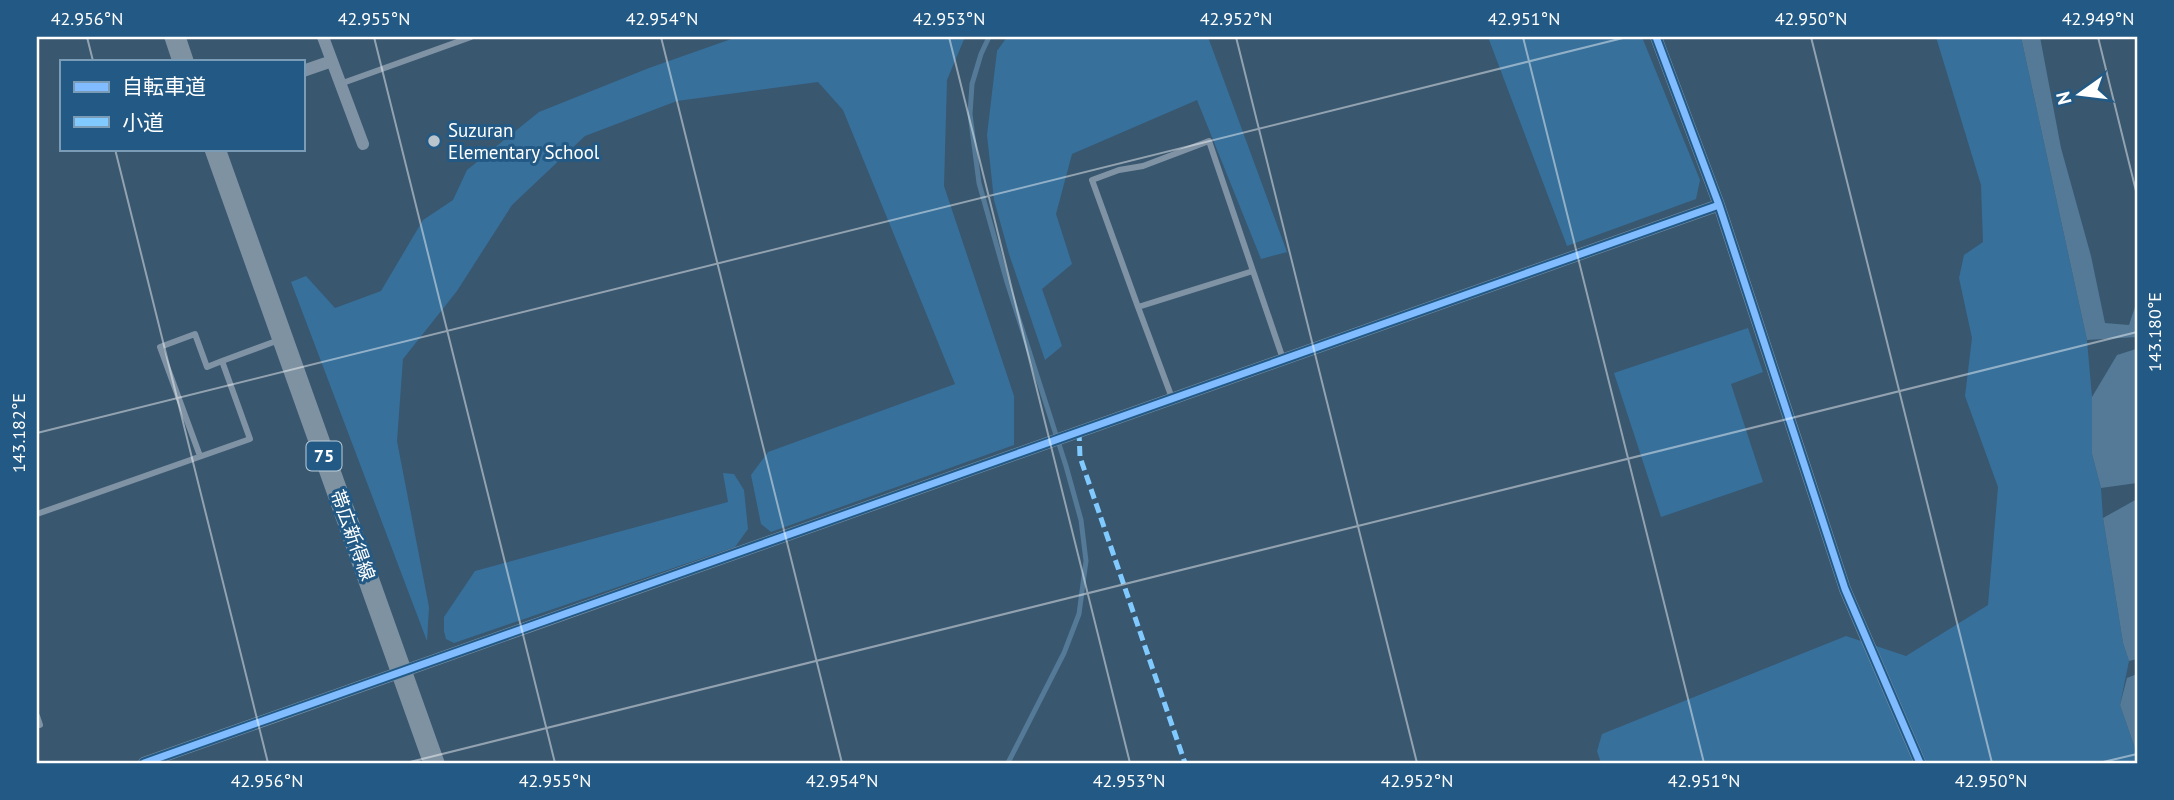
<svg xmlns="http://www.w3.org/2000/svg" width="2174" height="800" font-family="'PT Sans','Noto Sans JP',sans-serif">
<rect width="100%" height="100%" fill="#39576f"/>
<path fill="#37709b" d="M 737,37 L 965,37 L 947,80 L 944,186 L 1014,396 L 1014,445 L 771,532 L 761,524 L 751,475 L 768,452 L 955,384 L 843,110 L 818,82 L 677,101 L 585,136 L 512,205 L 457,291 L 403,359 L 397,441 L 429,607 L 427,641 L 291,282 L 306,276 L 335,308 L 381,291 L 423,220 L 453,200 L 467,170 L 539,112 L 649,68 Z
M 1007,37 L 1208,37 L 1287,252 L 1261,259 L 1197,100 L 1072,154 L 1056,214 L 1072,264 L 1042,289 L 1062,346 L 1045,360 L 1009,254 L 994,200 L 987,135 L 997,51 Z
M 1488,37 L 1642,37 L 1700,180 L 1696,199 L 1567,246 Z
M 1936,37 L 2021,37 L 2087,340 L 2092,397 L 2092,454 L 2101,488 L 2103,518 L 2123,643 L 2129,661 L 2120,705 L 2137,754 L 2137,763 L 1601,763 L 1597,751 L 1602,734 L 1846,636 L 1906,656 L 1988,605 L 1998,487 L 1965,396 L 1972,338 L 1959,278 L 1964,255 L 1983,242 L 1981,185 Z
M 1748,328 L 1763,372 L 1731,384 L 1763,482 L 1661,517 L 1614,373 Z
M 723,473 L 734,474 L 744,490 L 748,529 L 735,547 L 454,643 L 446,639 L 444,631 L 444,617 L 475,571 L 728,502 Z"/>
<path fill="#547a97" d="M 2021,37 L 2040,37 L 2061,148 L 2091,256 L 2105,323 L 2129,325 L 2137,301 L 2137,337 L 2087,340 Z
M 2137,341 L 2137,483 L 2101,488 L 2092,454 L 2092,397 L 2117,355 L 2136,349 Z
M 2137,499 L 2137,659 L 2129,661 L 2123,643 L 2103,518 Z
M 2137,674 L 2137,754 L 2120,705 L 2127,678 Z"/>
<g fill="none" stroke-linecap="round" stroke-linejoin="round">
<path stroke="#547a97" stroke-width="5" d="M 989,37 L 981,54 L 972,84 L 970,114 L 979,183 L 1007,282 L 1066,466 L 1081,520 L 1086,561 L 1079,614 L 1064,653 L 1008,763"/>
<path stroke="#8093a5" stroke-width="6" d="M 340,84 L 471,37
M 1138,307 L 1092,180 L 1119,170 L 1143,166 L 1209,141 L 1253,271
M 1172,398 L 1138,307 L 1253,271 L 1283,359
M 200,456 L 160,347 L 195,334 L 207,367 L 222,361
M 37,514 L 250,439 L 222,361 L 279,340
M 37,716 L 40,725"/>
<path stroke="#8093a5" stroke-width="12" d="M 323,37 L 363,144
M 1656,37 L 1719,205 L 1845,589 L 1920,763
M 303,71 L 332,61
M 144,763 L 1719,205"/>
<path stroke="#7f92a2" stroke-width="21" d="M 175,37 L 183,61
M 215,149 L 434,763"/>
<path stroke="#80caff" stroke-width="5" stroke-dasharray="10 5" stroke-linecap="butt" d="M 1079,431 L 1080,457 L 1185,763"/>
<defs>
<path id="cycleway" d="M 1656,37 L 1719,205 L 1845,589 L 1920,763
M 144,763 L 1719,205"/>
</defs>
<use href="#cycleway" stroke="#235a85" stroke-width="11"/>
<use href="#cycleway" stroke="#80bcff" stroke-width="7"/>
</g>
<path fill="none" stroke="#fff" stroke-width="2" stroke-opacity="0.45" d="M 87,37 L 93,61M 374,37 L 555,763M 661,37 L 842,763M 949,37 L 1130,763M 1236,37 L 1417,763M 1523,37 L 1704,763M 1811,37 L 1992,763M 2098,37 L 2137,195M 115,149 L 268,763M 37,433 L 1627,37M 406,763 L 2137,332M 2099,763 L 2137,754"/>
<circle fill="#bac4cd" stroke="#235a85" stroke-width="2.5" cx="434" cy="141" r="7"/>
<g text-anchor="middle" stroke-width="6" stroke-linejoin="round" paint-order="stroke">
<rect fill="#235a85" stroke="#bdceda" stroke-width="2" x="306.5" y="441.5" width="35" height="29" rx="5"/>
<g font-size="18" font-weight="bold" fill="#fff">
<text x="324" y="462">75</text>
</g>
<g font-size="19" fill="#fff" stroke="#235a85" text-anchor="start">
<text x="448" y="137">Suzuran<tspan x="448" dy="22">Elementary School</tspan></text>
</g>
<g font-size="19" fill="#fff" stroke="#235a85">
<text transform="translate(353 535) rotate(70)" y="7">帯広新得線</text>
</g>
</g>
<rect width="2174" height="800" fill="none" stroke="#235a85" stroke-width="77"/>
<rect x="60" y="60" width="245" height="91" fill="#235a85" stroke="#7b9cb6" stroke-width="2"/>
<rect x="74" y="82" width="35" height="10" fill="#80bcff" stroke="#7b9cb6" stroke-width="2"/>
<text x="122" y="94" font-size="21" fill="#ffffff">自転車道</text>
<rect x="74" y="117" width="35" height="10" fill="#80caff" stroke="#7b9cb6" stroke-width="2"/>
<text x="122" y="130" font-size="21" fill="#ffffff">小道</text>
<g transform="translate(2080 94) rotate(256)" stroke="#235a85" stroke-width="5" paint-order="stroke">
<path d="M0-5L12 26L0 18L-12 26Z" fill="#ffffff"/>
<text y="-10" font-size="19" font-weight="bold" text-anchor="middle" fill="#ffffff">N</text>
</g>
<rect x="38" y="38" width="2098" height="724" fill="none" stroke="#fff" stroke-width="2.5"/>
<g font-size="18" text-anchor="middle" fill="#fff">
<text x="87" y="25">42.956°N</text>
<text x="374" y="25">42.955°N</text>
<text x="662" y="25">42.954°N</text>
<text x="949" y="25">42.953°N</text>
<text x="1236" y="25">42.952°N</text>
<text x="1524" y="25">42.951°N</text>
<text x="1811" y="25">42.950°N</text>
<text x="2098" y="25">42.949°N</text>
<text transform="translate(2155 332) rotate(-90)" y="6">143.180°E</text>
<text transform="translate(19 433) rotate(-90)" y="6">143.182°E</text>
<text x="267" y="787">42.956°N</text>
<text x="555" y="787">42.955°N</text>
<text x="842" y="787">42.954°N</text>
<text x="1129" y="787">42.953°N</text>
<text x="1417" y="787">42.952°N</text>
<text x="1704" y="787">42.951°N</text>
<text x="1991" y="787">42.950°N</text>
</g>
</svg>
